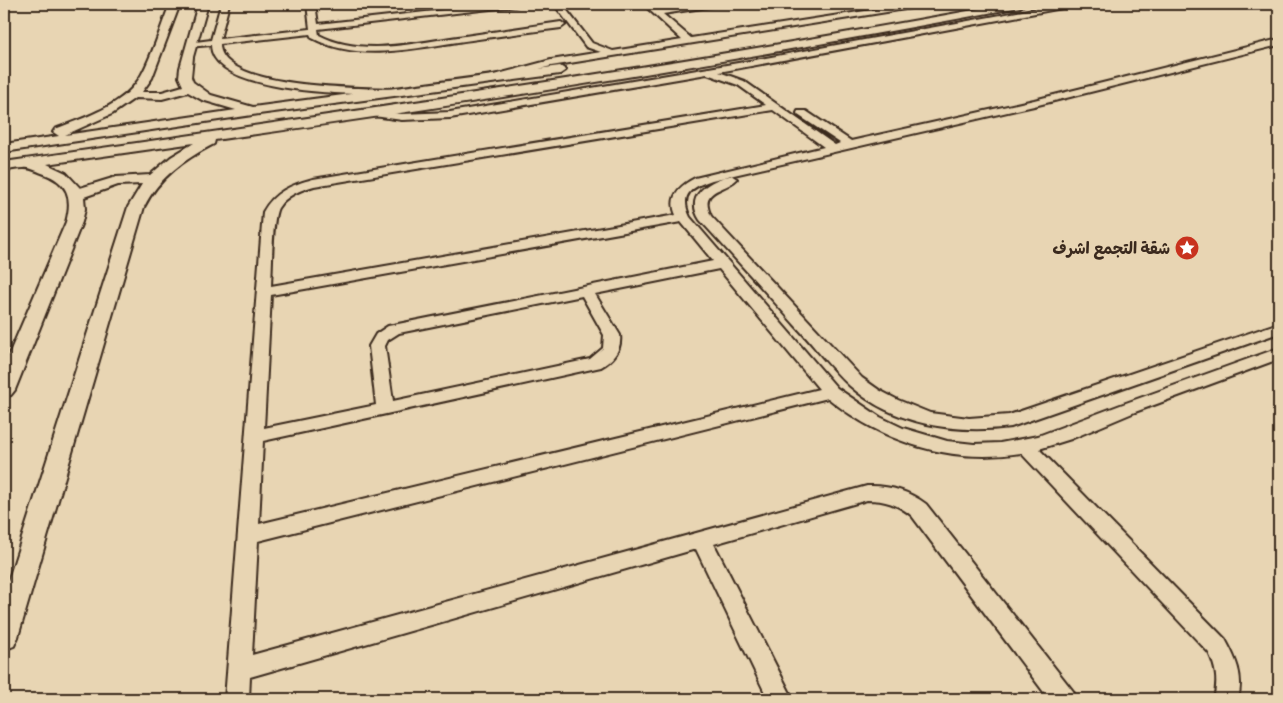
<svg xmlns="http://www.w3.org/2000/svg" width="1283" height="703" font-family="Itim,'Playpen Sans Arabic',sans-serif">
<rect width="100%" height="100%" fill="#e8d5b3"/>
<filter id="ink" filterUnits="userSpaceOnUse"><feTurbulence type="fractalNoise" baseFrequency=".02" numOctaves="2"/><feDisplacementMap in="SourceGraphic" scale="10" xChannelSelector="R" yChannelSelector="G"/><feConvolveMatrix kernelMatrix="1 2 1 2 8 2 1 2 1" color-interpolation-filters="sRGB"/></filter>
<g filter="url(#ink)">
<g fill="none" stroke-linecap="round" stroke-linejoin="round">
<defs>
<path id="minor" d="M 221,4 L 229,4 L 220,39 L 310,29 L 307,4 L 315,4 L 318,24 L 497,4 L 520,4 L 516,6 L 318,29 L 319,35 C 361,57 414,43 458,37 C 493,32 527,27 561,22 L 565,25 L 561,28 C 527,32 493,37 458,42 C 410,49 357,62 312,38 L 310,34 L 220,44 C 219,89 362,88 394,89 L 399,92 L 394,95 C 359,94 212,95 211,45 L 188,47 L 188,43 L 211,40 Z
M 554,4 L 562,4 L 592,43 L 613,51 L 682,40 L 643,4 L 651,4 L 658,9 L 699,4 L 719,4 L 715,6 L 663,14 L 691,38 L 910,4 L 928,4 L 924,6 L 551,66 L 486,83 L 483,82 L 483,78 L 551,60 L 601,52 L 586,47 Z
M 1061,4 L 1077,4 L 1073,6 L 719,72 L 744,81 L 835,145 L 840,143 L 798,115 L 797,113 L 798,111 L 806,111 L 851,141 L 1034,100 L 1279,39 L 1279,45 L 1034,106 L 712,180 C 692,187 679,194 690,217 L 837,388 L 880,417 L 903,428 L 947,441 L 974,444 L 1000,443 L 1038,436 L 1123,404 L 1279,348 L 1279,359 L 1135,412 L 1071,439 L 1039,449 L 1225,639 C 1236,659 1244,676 1238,699 L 1214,699 C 1218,682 1217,670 1209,653 L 1021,453 C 950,464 883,443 828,398 L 258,541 L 252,655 L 867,486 C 889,485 909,491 926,504 L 1073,691 L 1076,699 L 1049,699 L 912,516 C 898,504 885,500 867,500 L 714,544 L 793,699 L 768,699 L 696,549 L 250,677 L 249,699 L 225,699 L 263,212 C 274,192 291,185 313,179 L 766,105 L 738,85 L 707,74 L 450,118 L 402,120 L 367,115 L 366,113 L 367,111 L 402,114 L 450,112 L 744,62 ZM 773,110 L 824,147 L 695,178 C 679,186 668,197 676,215 L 271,286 C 272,271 272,218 278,208 C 286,195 301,190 314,186 ZM 681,222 L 713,261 L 388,326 L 376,334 L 369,346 L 376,405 L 264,428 L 271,295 ZM 719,269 L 819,389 L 259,524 L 263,441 L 601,367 C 613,360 622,350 620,335 L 595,294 ZM 582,296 L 604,335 L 603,348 L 590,359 L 393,401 L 385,346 L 388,340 L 399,333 Z
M 731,175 L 737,179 C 725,192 698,188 711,216 L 862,378 L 879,390 L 898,400 L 930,413 L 969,418 L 1009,415 L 1279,323 L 1279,333 L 1011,427 C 955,434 894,425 850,386 C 830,368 813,344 794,324 C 763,289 732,255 700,220 C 684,195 709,181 731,175 Z"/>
<path id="tertiary" d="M 170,4 L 180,4 L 152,78 L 142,92 L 162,92 L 183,86 L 179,77 L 180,68 L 198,4 L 208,4 L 193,57 L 191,77 L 193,82 L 211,95 L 253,107 L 560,66 L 566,70 L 560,74 L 259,114 L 4,152 L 4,144 L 59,136 L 53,132 L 55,129 C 84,118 122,106 139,79 C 151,60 161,26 170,4 ZM 188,92 L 202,100 L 236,110 L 65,135 L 112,114 L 135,98 L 162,99 Z
M 1006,4 L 1025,4 L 1020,7 C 753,58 485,102 215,140 L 214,144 C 185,159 159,177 144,207 L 18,637 L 14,646 L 4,650 L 4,594 L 128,207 L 142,184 L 118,185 L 84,197 L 85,209 L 82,222 L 15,390 L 11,395 L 4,397 L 4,366 L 66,222 C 73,197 68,182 42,173 C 36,171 30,167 23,168 C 17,168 10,170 4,170 L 4,162 C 339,114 673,66 1006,4 ZM 194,143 L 171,157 L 150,175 L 116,177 L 80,188 L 66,173 L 47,164 Z"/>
</defs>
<use href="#minor" stroke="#3b2a1e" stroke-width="4"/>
<use href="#tertiary" stroke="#3b2a1e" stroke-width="4"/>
<use href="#minor" fill="#e8d5b3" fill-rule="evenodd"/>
<use href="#tertiary" fill="#e8d5b3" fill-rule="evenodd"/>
</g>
</g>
<defs>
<symbol id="sight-disc" viewBox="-11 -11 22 22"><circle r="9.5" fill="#c8321e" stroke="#e8d5b3"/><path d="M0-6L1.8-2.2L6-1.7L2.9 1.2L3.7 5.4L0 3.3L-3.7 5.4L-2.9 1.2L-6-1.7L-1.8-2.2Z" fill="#fff"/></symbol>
</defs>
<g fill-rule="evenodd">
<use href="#sight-disc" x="1173" y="234" width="28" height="28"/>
</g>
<g text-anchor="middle" stroke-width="4" stroke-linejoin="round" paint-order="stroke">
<g font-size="16" font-weight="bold" fill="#3b2a1e" stroke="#e8d5b3" text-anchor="end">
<text x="1170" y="254">شقة التجمع اشرف</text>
</g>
</g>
<rect width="1283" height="703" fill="none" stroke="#e8d5b3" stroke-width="20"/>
<rect x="10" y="10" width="1263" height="683" fill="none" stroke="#3b2a1e" stroke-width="2" filter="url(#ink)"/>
</svg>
